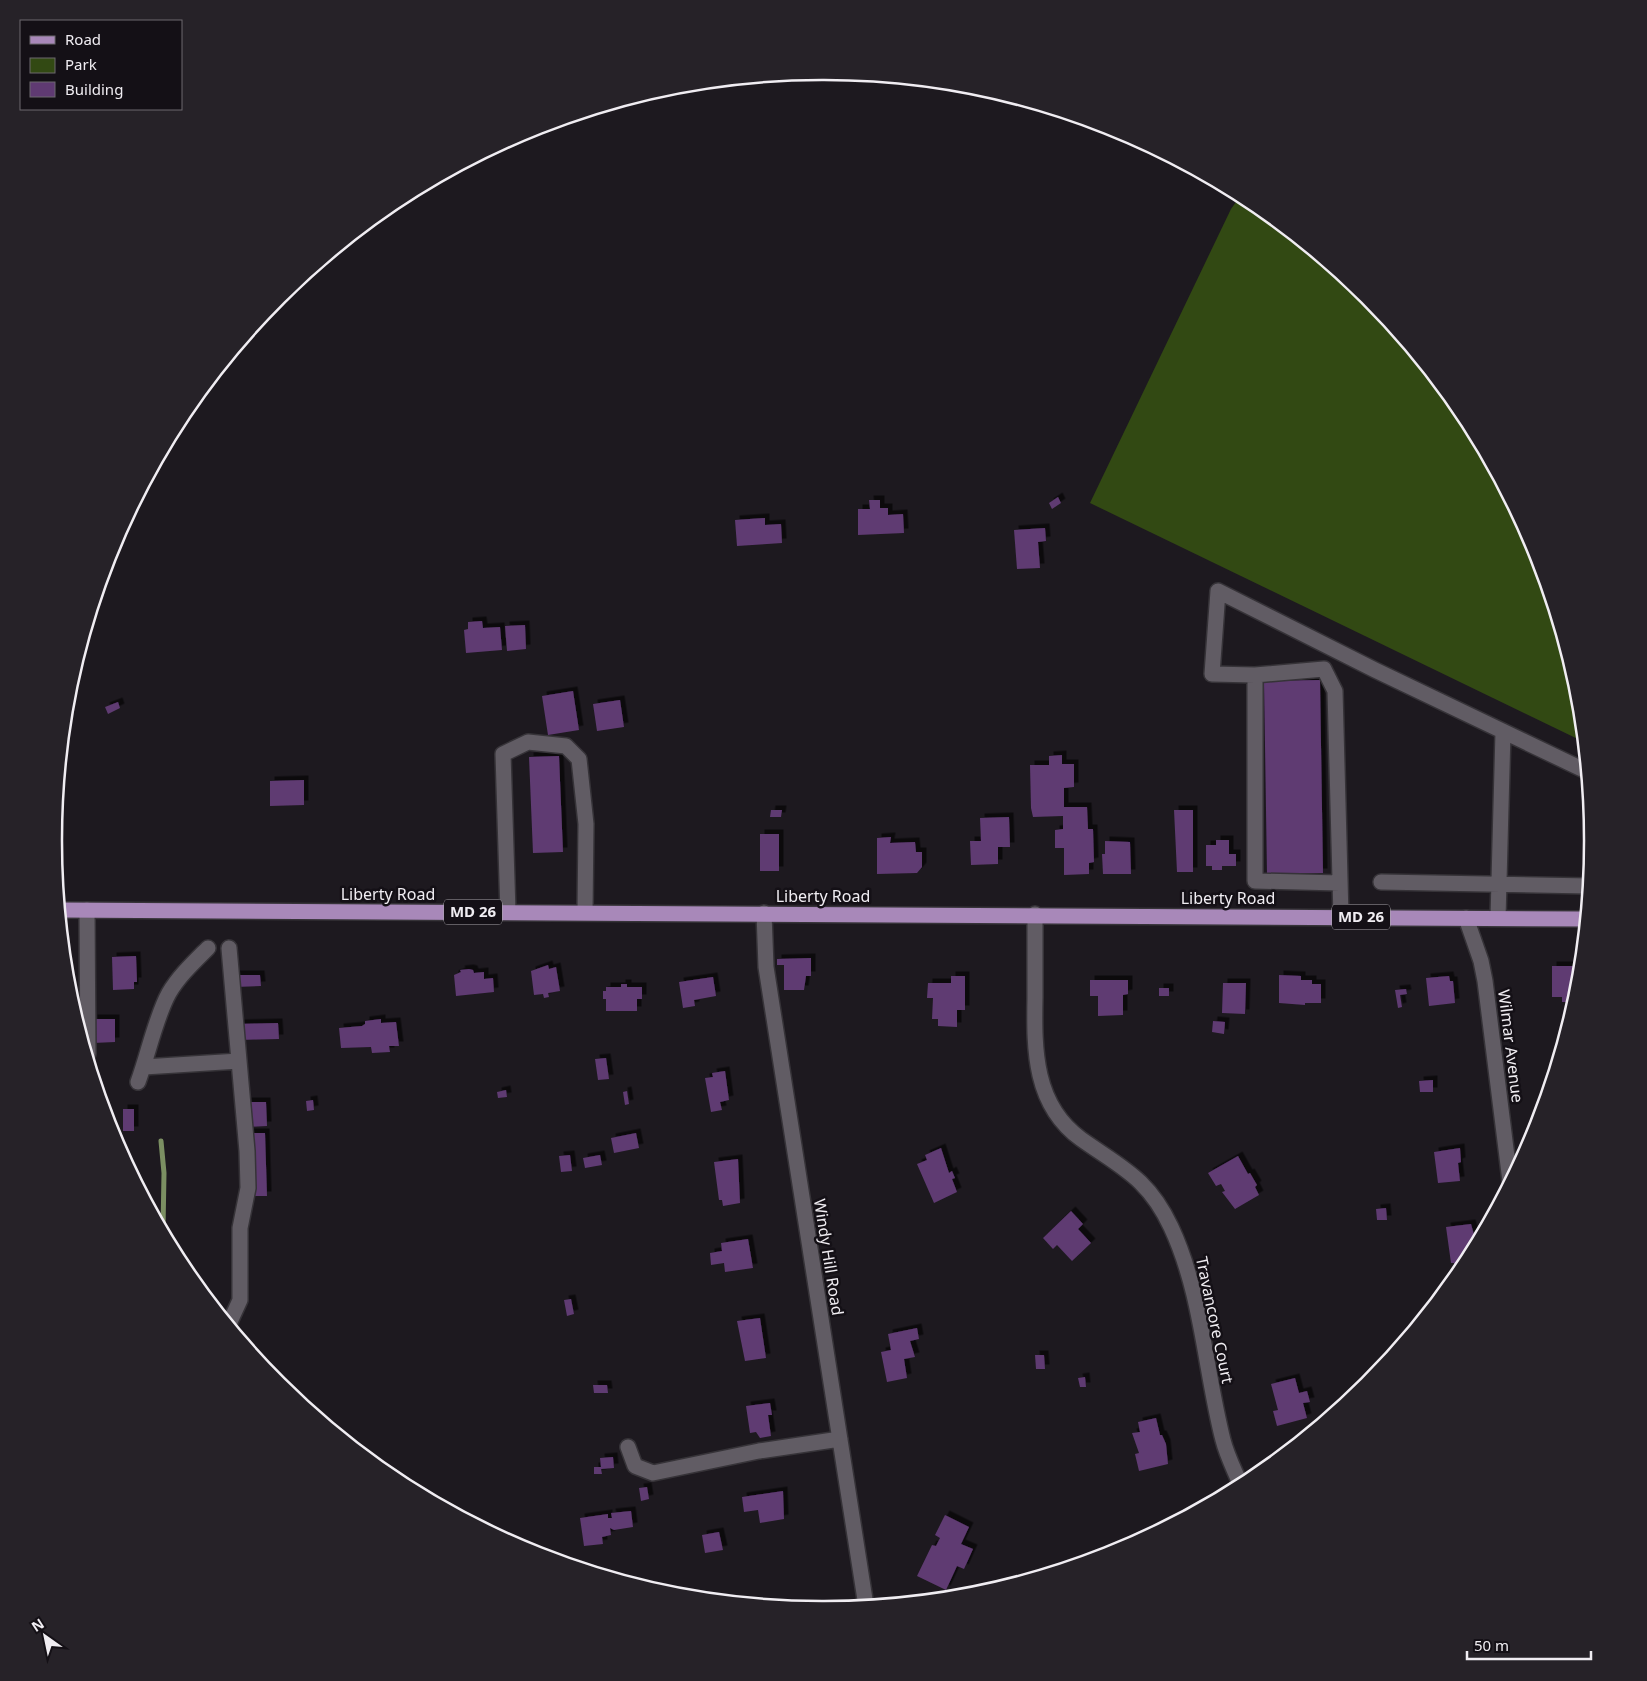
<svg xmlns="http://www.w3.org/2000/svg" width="1647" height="1681" font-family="'Noto Sans',sans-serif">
<defs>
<filter id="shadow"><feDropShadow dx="4.5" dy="-4.5" stdDeviation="0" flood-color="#0009"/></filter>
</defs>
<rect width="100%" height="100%" fill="#1d191f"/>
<path fill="#324913" d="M 1241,195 L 1251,201 L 1368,296 L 1464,413 L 1535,546 L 1579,691 L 1584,742 L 1090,503 L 1231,209 Z"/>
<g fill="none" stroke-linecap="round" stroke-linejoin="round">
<path stroke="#7b8f62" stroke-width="5" d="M 161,1141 L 164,1173 L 163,1229"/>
</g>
<path fill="#5f3a72" filter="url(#shadow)" d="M 1058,497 L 1061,503 L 1052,509 L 1049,503 Z
M 869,500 L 880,500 L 880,508 L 888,508 L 888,515 L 903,514 L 904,533 L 858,535 L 858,509 L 870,509 Z
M 765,518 L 765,525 L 781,524 L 782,543 L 737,546 L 735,520 Z
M 1045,528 L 1046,541 L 1038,542 L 1040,568 L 1017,569 L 1014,530 Z
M 482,621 L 483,628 L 500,627 L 502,650 L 466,653 L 464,630 L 468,629 L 468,622 Z
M 525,625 L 526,649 L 507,651 L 505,626 Z
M 1320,680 L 1323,873 L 1267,874 L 1264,681 Z
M 573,691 L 579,730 L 548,735 L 542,696 Z
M 620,700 L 624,727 L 597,731 L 593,704 Z
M 118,702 L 120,708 L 108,714 L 105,707 Z
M 1062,755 L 1062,764 L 1074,764 L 1074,787 L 1064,788 L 1064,807 L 1087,807 L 1088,829 L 1093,829 L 1094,862 L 1089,863 L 1089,874 L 1064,875 L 1064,848 L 1055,848 L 1055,830 L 1063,829 L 1063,816 L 1033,817 L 1031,808 L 1030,765 L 1049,765 L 1049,756 Z
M 559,756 L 563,852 L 533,853 L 529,757 Z
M 304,780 L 304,805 L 270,806 L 270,781 Z
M 771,810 L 782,810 L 781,817 L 770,817 Z
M 1174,810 L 1193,810 L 1193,872 L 1177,872 Z
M 1009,817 L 1010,847 L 998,847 L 998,864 L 971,865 L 970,841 L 981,841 L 980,818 Z
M 760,834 L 779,834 L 779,871 L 760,871 Z
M 891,837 L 890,843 L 915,842 L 916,852 L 922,852 L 922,867 L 917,873 L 877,874 L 877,838 Z
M 1216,840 L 1229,840 L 1229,854 L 1236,854 L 1236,866 L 1222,866 L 1222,870 L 1212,870 L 1212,866 L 1206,866 L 1206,845 L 1216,845 Z
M 1105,841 L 1130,842 L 1131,874 L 1103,874 L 1102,854 L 1105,854 Z
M 136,956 L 137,982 L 134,982 L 134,989 L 113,990 L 112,957 Z
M 811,958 L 811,976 L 806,976 L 804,990 L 784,990 L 784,965 L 777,965 L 777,959 Z
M 548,965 L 549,969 L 556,967 L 560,991 L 548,993 L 549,997 L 544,998 L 543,994 L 534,995 L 531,971 Z
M 1552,966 L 1573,966 L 1573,1002 L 1562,1002 L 1562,997 L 1552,997 Z
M 469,969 L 473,970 L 474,973 L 484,972 L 484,979 L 493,978 L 494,992 L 456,996 L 454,975 L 461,972 L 460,970 Z
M 235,975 L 260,975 L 261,986 L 235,987 Z
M 1279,975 L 1301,976 L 1301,980 L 1312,980 L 1312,984 L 1321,984 L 1321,1003 L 1305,1003 L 1305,1005 L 1279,1003 Z
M 951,976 L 965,976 L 965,1010 L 957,1010 L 957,1027 L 938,1026 L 938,1019 L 932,1019 L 933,998 L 927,998 L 928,983 L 951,983 Z
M 1449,976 L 1450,981 L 1453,981 L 1455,1003 L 1429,1006 L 1426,978 Z
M 713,977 L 716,996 L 694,1000 L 695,1006 L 683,1008 L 679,982 Z
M 1090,980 L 1128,980 L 1128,994 L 1123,995 L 1123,1015 L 1098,1016 L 1098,996 L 1090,996 Z
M 1223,983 L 1246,983 L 1245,1014 L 1222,1013 Z
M 621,984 L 627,984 L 627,987 L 642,987 L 642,999 L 637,999 L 637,1011 L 606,1011 L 606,999 L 603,999 L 603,991 L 606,991 L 606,987 L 621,987 Z
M 1159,988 L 1169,988 L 1169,996 L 1159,996 Z
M 1406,989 L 1407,994 L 1400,995 L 1402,1007 L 1398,1008 L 1395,990 Z
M 93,1019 L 115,1019 L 115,1042 L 93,1043 Z
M 381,1019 L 381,1023 L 396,1022 L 399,1046 L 389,1046 L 390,1052 L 372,1053 L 371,1047 L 341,1048 L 339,1028 L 362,1026 L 365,1024 L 365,1021 Z
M 1213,1021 L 1225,1022 L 1224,1034 L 1212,1032 Z
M 278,1023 L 279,1039 L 239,1040 L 238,1024 Z
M 606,1058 L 609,1079 L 598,1080 L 595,1059 Z
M 725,1071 L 729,1100 L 720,1102 L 722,1110 L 711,1112 L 705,1078 L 713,1077 L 712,1073 Z
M 1433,1080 L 1433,1092 L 1420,1092 L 1419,1081 Z
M 506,1090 L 507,1097 L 498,1098 L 497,1092 Z
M 627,1091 L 629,1104 L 625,1105 L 623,1092 Z
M 313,1100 L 314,1110 L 307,1111 L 306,1101 Z
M 247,1102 L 266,1102 L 267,1126 L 248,1127 Z
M 123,1109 L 134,1109 L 134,1131 L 123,1131 Z
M 248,1133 L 265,1133 L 267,1196 L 250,1196 Z
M 636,1133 L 639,1148 L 614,1153 L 611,1138 Z
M 941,1148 L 949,1173 L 952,1171 L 955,1178 L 952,1179 L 957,1192 L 934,1203 L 917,1164 L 927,1160 L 925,1155 Z
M 1460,1148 L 1461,1162 L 1458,1163 L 1460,1181 L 1438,1183 L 1434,1152 Z
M 570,1155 L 572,1171 L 561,1172 L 559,1156 Z
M 600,1155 L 602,1165 L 585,1168 L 583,1158 Z
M 1238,1156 L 1248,1174 L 1250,1173 L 1257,1185 L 1255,1187 L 1259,1195 L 1235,1209 L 1222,1192 L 1225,1191 L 1221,1184 L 1216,1186 L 1208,1173 Z
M 738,1159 L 740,1203 L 723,1206 L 722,1200 L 719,1200 L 714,1162 Z
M 1386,1208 L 1387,1220 L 1377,1220 L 1376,1209 Z
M 1071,1211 L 1083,1224 L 1078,1229 L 1091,1243 L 1072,1261 L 1057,1245 L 1053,1249 L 1043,1238 Z
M 1471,1224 L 1476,1242 L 1474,1242 L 1474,1248 L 1463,1268 L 1455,1275 L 1454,1263 L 1451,1263 L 1446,1227 Z
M 748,1239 L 753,1268 L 725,1272 L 724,1263 L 711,1265 L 710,1253 L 722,1251 L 721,1243 Z
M 571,1299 L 574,1314 L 567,1316 L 564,1300 Z
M 760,1318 L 766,1358 L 745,1361 L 737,1321 Z
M 917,1328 L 919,1339 L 910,1341 L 915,1357 L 904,1359 L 907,1378 L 887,1382 L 881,1352 L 891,1350 L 888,1334 Z
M 1035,1355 L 1044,1355 L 1045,1369 L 1036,1369 Z
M 1085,1377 L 1086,1387 L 1080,1387 L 1078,1378 Z
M 1295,1378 L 1299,1393 L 1307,1391 L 1310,1402 L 1303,1403 L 1307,1418 L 1277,1426 L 1273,1411 L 1278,1410 L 1271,1384 Z
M 593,1385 L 607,1385 L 608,1393 L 594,1393 Z
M 770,1403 L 772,1415 L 768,1415 L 771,1436 L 760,1438 L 756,1432 L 750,1433 L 746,1406 Z
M 1156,1418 L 1160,1435 L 1162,1435 L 1166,1444 L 1168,1464 L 1139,1471 L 1135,1454 L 1139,1453 L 1132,1433 L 1140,1432 L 1138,1422 Z
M 613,1457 L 614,1468 L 601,1469 L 602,1474 L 594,1474 L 594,1467 L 601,1467 L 600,1458 Z
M 647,1487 L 649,1499 L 641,1501 L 639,1488 Z
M 783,1491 L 784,1519 L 760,1523 L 758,1510 L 744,1512 L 742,1497 Z
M 631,1511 L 633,1527 L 614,1530 L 610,1528 L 611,1535 L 602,1537 L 603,1544 L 584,1546 L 580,1518 L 608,1514 L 608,1518 L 612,1518 L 611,1513 Z
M 945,1515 L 969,1527 L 961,1544 L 973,1549 L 964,1569 L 957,1566 L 946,1590 L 917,1576 L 932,1545 L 936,1546 L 940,1538 L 935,1535 Z
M 719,1532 L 723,1550 L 705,1553 L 702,1535 Z"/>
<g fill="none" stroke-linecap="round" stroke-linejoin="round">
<defs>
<path id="minor" d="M 1255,675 L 1255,881 L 1340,883
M 1381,882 L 1589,886
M 87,910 L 88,1054
M 508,912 L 503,754 L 528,742 L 566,746 L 579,759 L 586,824 L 585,912
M 764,913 L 766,967 L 866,1606
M 1035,914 C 1035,942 1035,970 1035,998 C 1034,1050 1034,1105 1081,1139 C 1122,1168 1148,1178 1171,1227 C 1202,1293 1205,1370 1223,1440 C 1227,1456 1235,1471 1241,1486
M 1341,917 L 1335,691 L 1324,669 L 1255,675 L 1212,674 L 1218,591 L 1375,670 L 1586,771
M 1466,918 L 1481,961 L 1485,981 L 1510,1181
M 1498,918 L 1503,732
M 144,1067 L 239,1061
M 138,1082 C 148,1055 156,1016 169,993 C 179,976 194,962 208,948
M 229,1324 L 240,1300 L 240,1228 L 248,1188 L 247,1151 L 229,948
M 628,1447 L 635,1466 L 653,1473 L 759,1451 L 840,1439"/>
<path id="major" d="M 61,910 L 1585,919"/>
</defs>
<use href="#minor" stroke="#363338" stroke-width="18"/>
<use href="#major" stroke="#363338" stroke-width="18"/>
<use href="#minor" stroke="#615c64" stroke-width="15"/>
<use href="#major" stroke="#a888b9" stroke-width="15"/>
</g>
<g text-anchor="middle" stroke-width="5" stroke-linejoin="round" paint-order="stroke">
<g fill="#141016" stroke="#aeabb0" stroke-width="1">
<rect x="444" y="899.5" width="58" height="25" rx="4"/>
<rect x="1332" y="904.5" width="58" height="25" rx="4"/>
</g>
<g font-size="15" font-weight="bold" fill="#f0edf2">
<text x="473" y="917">MD 26</text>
<text x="1361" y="922">MD 26</text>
</g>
<g font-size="16" fill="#f0edf2" stroke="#141016">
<text x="388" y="900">Liberty Road</text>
<text x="823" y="902">Liberty Road</text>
<text x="1228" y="904">Liberty Road</text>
<text transform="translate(1511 1046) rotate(83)" y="6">Wilmar Avenue</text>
<text transform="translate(829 1257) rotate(81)" y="6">Windy Hill Road</text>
<text transform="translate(1215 1320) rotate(78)" y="6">Travancore Court</text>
</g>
</g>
<path d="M0 0H1647V1681H0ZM822 80H824A760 760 0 0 1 1584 840V841A760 760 0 0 1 824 1601H822A760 760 0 0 1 62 841V840A760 760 0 0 1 822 80Z" fill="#262228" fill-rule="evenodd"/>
<path fill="none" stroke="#f0edf2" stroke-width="2.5" d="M822 80H824A760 760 0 0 1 1584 840V841A760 760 0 0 1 824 1601H822A760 760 0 0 1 62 841V840A760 760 0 0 1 822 80Z"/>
<rect x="20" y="20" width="162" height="90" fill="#141016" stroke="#6c686e"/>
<rect x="30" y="36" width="25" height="8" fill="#a888b9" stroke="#6c686e"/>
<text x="65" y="45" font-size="15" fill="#f0edf2">Road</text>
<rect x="30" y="58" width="25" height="15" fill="#324913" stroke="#6c686e"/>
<text x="65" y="70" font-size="15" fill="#f0edf2">Park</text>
<rect x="30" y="82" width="25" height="15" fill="#5f3a72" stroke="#6c686e"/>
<text x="65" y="95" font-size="15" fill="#f0edf2">Building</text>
<g transform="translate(45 1636) rotate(327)" stroke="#141016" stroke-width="4" paint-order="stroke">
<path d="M0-4L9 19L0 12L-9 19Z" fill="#f0edf2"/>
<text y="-8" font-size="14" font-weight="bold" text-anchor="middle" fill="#f0edf2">N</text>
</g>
<path d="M1467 1651v8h124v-8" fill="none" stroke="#f0edf2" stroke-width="2.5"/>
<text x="1474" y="1651" font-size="15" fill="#f0edf2" stroke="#141016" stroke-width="4" paint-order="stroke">50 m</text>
</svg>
